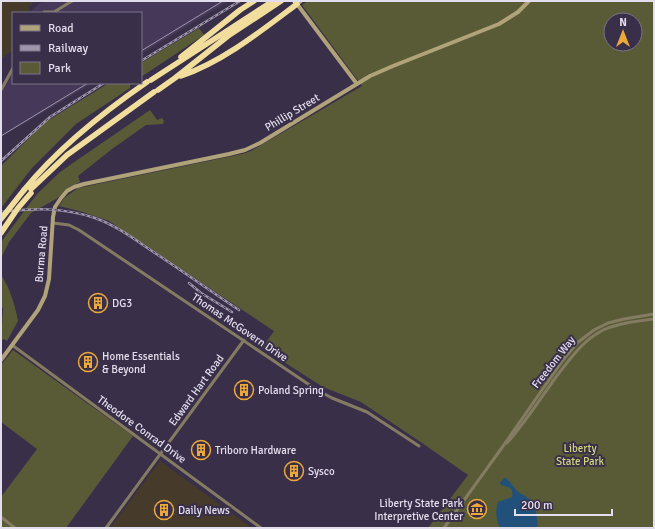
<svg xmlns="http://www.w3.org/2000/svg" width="655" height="529" font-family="Signika,sans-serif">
<rect width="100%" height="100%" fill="#392f49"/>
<path fill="#453858" d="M 44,1 L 229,1 L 141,54 L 141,13 L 29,13 L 41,2 L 43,3 Z
M 13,65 L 13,83 L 93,83 L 25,123 L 1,136 L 1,86 Z"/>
<path fill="#463a2b" d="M 1,1 L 35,1 L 28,7 L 30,10 L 26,13 L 13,13 L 13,50 L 1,59 Z
M 160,461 L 252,528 L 110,528 Z"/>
<path fill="#595b36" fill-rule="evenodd" d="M 308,1 L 654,1 L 654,528 L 428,528 L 468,475 L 422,443 L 361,402 L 323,387 L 262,348 L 274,331 L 109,221 L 83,212 L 59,206 L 64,198 L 78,188 L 242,154 L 251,151 L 362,86 L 302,5 ZM 611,20 L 635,20 L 635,44 L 611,44 Z
M 199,28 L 204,35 L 141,77 L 141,63 Z
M 109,83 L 133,83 L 130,85 L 130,88 L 76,124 L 32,168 L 1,208 L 1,166 L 44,123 Z
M 150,110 L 157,120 L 162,118 L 164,121 L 163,124 L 146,125 L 112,149 L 78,176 L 80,182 L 71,186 L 56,199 L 31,213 L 9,242 L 1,258 L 1,242 L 37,194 L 59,173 L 70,165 Z
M 1,275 C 10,288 15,305 18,321 L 7,341 L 4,339 L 1,341 L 3,309 L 1,304 Z
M 13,350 L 133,436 L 66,528 L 1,528 L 1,497 L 37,449 L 1,422 L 1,365 Z"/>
<path fill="#21517a" d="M 504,478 L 506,478 C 510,482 513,486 517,491 C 520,494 525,495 528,498 C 537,506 537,517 538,528 L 500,528 C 496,520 495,511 498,502 L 512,497 C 514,488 509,487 501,485 L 500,483 Z"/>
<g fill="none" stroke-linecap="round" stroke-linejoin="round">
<path stroke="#837c62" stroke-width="3" d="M 44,13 L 44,12 L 54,12 L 72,1
M 1,90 L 13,68
M 53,223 L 69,225 L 79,230 L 317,390 L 332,398 L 367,412 L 419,446
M 12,345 L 261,528
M 507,443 C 525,423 540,399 556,377 C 570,359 582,341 603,330 C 619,323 637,321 654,319
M 1,517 L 15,528
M 106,528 L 244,340
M 444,528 L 501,449 L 563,360 L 577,343 L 594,330 L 608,323 L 624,319 L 654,314"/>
<path stroke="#b0a37a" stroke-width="4" d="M 301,1 L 297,4 L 357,84
M 1,360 L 38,310 L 45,296 L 49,279 L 53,217 L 55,207 L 61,198 L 67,191 L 74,187 L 84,184 L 229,154 L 245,150 L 260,143 L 370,76 L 393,66 L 499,24 L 518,12 L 529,1"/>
<path stroke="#f1de9d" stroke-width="5.5" d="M 181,57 L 240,10 L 254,1
M 181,76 C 224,61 261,31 297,4 L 295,1
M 151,80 L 273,1
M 158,90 L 175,78 L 228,36 L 281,1
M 31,189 L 67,155 L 154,92
M 24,190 C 59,147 102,113 147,82"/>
<path stroke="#9e97ab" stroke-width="1" d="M 141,51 L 223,1
M 1,136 L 88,83"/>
<defs>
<path id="rail" d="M 141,61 L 240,1
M 1,161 L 50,117 L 104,83
M 1,212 C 34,208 62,207 95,218 C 118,226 138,242 158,255 C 185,273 212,292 239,310
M 189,283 L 201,293 L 232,312"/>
</defs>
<use href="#rail" stroke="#9e97ab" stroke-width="2.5"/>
<use href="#rail" stroke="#392f49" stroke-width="1" stroke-dasharray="3" stroke-linecap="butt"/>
<path stroke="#f1de9d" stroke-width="5.5" d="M 1,219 L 24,190
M 1,233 L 18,208 L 31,193"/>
</g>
<defs>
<symbol id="building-ring" viewBox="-11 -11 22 22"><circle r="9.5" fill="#392f49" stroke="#eca93a" stroke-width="1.5"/><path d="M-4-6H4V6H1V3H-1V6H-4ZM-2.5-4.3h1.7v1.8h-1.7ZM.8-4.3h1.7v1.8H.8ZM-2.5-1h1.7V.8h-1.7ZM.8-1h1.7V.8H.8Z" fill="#eca93a"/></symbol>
<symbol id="museum-ring" viewBox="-11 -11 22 22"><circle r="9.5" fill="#392f49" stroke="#eca93a" stroke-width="1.5"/><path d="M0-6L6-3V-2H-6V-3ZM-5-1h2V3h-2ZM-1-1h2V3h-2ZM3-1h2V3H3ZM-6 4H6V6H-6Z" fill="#eca93a"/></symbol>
</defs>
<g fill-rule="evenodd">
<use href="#building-ring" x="87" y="292" width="22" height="22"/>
<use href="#building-ring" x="77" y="351" width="22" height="22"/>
<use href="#building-ring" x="233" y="379" width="22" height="22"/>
<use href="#building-ring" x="190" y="439" width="22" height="22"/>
<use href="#building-ring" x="283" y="460" width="22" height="22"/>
<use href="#museum-ring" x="466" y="498" width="22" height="22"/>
<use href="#building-ring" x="153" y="499" width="22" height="22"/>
</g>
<g text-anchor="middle" stroke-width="4" stroke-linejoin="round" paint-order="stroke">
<g font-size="11" fill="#e3deee" stroke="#392f49">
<text transform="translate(292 112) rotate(-31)" y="4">Phillip Street</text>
<text transform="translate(41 254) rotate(-85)" y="4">Burma Road</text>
<text transform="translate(240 327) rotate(34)" y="4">Thomas McGovern Drive</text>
<text transform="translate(553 362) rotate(-52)" y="4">Freedom Way</text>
<text transform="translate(196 390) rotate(-54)" y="4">Edward Hart Road</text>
<text transform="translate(142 429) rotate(36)" y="4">Theodore Conrad Drive</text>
</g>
<g font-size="11" fill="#e3deee" stroke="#392f49" text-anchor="start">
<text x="112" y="307">DG3</text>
<text x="102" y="360">Home Essentials<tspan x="102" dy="13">&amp; Beyond</tspan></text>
<text x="258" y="394">Poland Spring</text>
<text x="215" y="454">Triboro Hardware</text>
<text x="308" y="475">Sysco</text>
<text x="463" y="507" text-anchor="end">Liberty State Park<tspan x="463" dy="13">Interpretive Center</tspan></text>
<text x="178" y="514">Daily News</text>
</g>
<g font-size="11" fill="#d1d67a" stroke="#392f49">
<text x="580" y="452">Liberty<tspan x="580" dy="13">State Park</tspan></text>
</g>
</g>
<rect width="655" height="529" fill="none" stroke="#e3deee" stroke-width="4"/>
<rect x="12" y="12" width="130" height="72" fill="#392f49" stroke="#7d758b"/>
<rect x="20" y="25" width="20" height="6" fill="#b0a37a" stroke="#7d758b"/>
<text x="48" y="32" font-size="12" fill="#e3deee">Road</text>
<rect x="20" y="45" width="20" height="6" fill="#9e97ab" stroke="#7d758b"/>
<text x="48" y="52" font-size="12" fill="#e3deee">Railway</text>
<rect x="20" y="62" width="20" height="12" fill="#595b36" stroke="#7d758b"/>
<text x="48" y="72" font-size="12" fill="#e3deee">Park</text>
<g transform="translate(623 32)"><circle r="19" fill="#392f49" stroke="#7d758b"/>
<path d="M0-3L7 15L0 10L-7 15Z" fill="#eca93a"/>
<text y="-6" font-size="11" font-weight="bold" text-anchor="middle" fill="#e3deee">N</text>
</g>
<path d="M515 509v6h97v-6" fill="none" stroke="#e3deee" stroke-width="2"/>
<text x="521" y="509" font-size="12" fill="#e3deee" stroke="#392f49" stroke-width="3" paint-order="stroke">200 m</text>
</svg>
